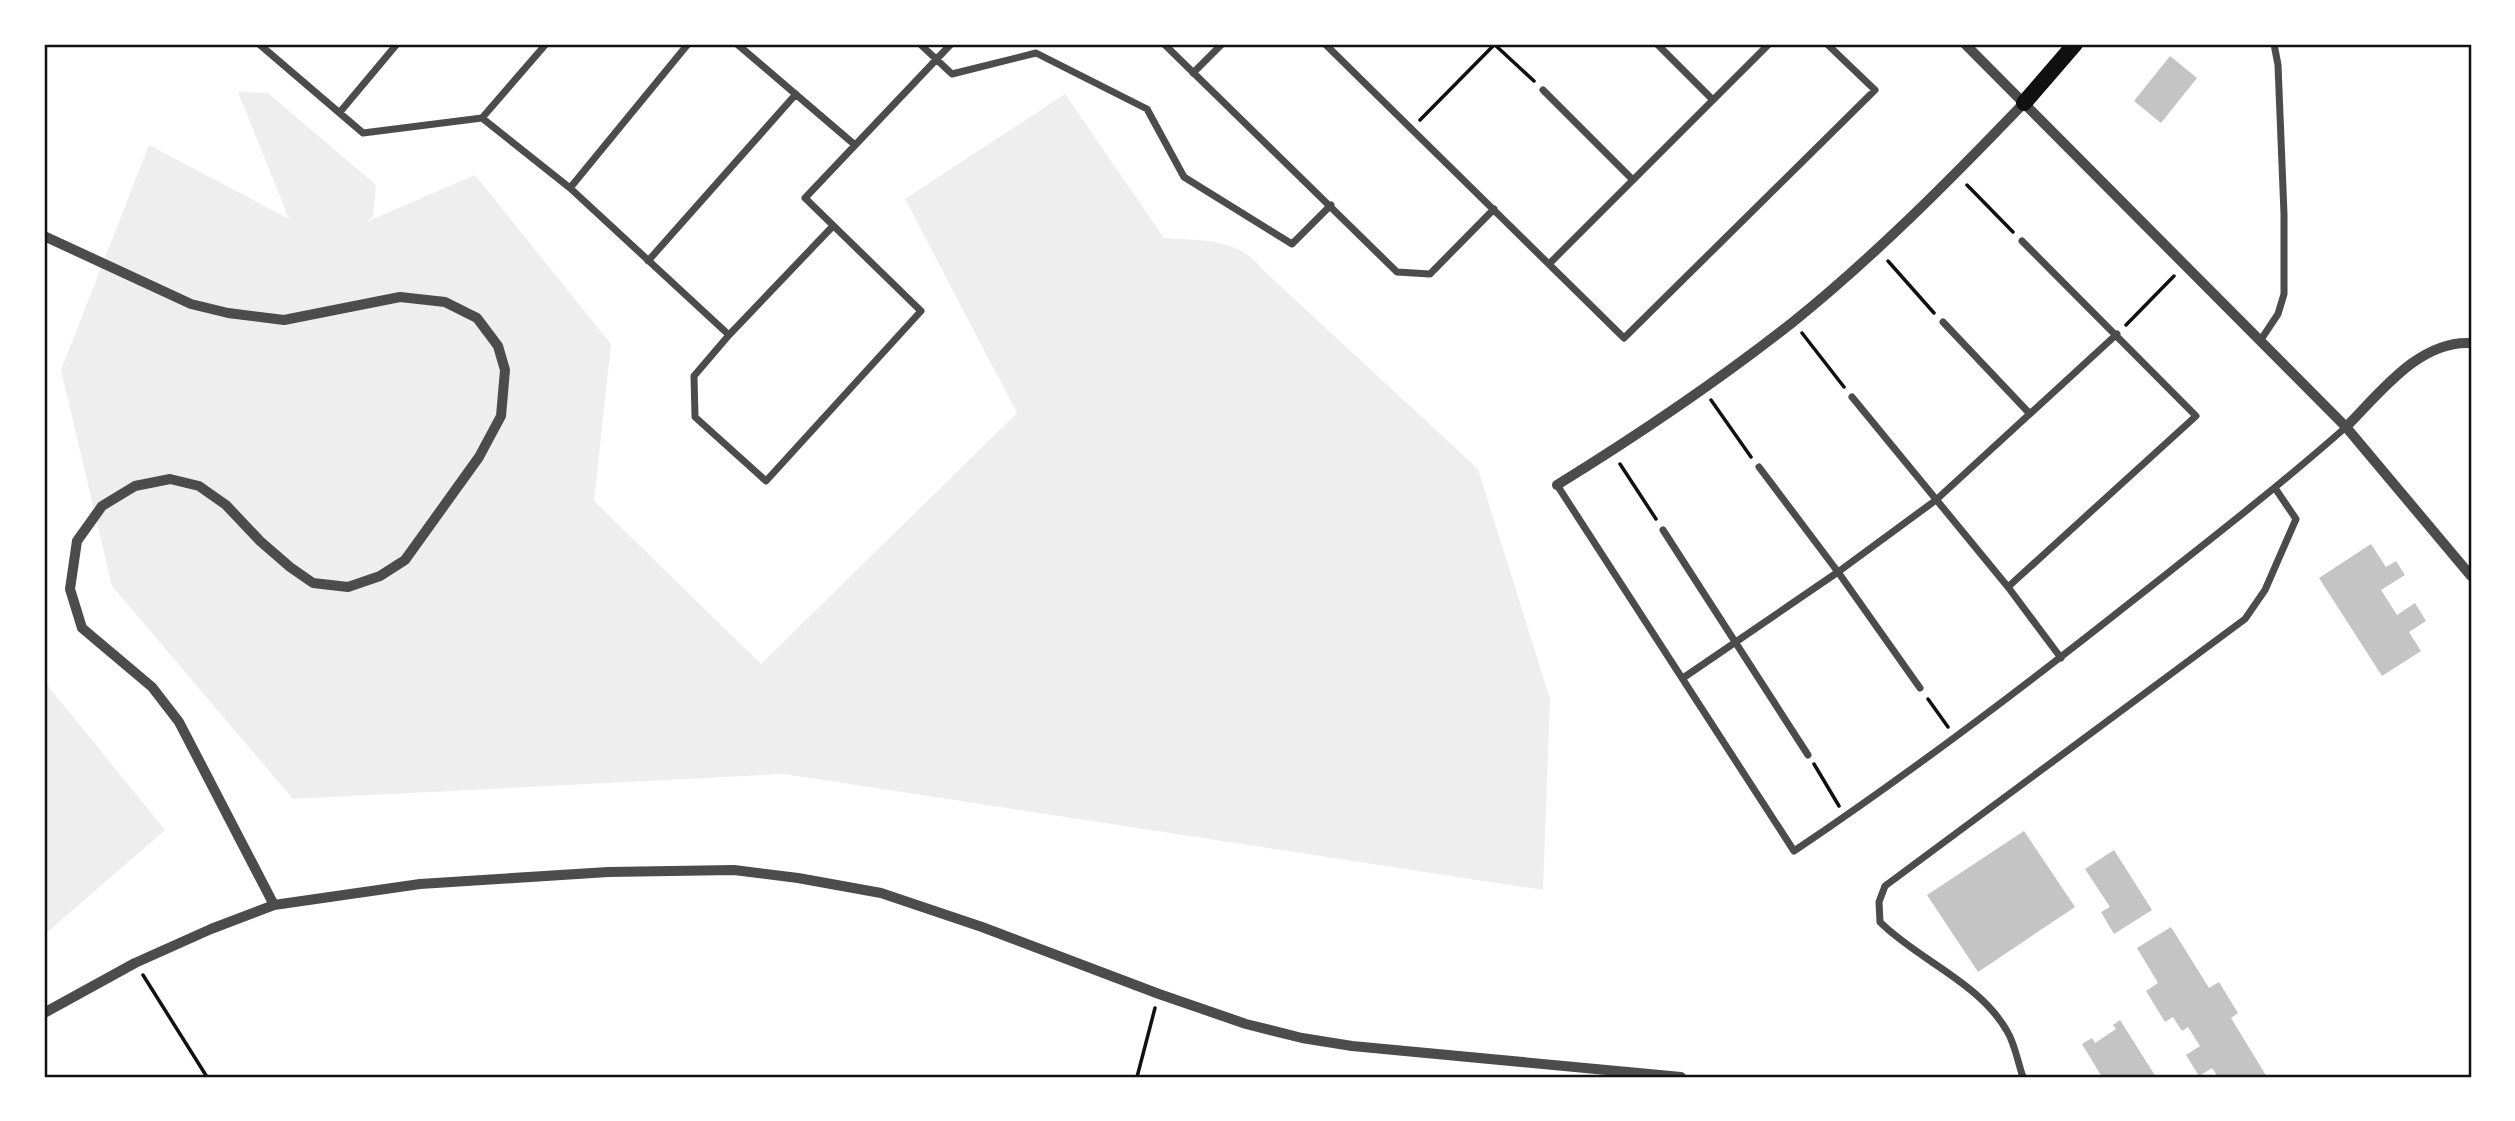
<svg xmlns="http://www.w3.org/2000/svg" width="2515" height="1121" font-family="Figtree,sans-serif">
<rect width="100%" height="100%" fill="#fff"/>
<path fill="#eee" d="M 238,92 L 268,93 L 376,185 L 373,217 L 366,222 L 475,175 L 611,344 L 594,501 L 761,664 L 1017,413 L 905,199 L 1065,94 L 1164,238 C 1201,241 1238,237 1263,270 L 1478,469 L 1550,699 L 1543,890 L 784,774 L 293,799 L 112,586 L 61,370 L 149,145 L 289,219 Z
M 44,681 L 165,830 L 44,935 Z"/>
<path fill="#c4c4c4" d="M 2170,56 L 2197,78 L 2161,123 L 2134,101 Z
M 2371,544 L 2386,567 L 2396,561 L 2405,575 L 2381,590 L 2397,615 L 2415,603 L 2426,621 L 2409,632 L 2421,651 L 2382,676 L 2319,578 Z
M 2024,831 L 2075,907 L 1978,972 L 1927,895 Z
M 2114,850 L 2152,910 L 2114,934 L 2101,912 L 2110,907 L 2085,869 Z
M 2171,927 L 2209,988 L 2219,982 L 2238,1013 L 2231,1018 L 2267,1077 L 2218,1077 L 2212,1068 L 2199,1076 L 2186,1055 L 2200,1046 L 2188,1027 L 2182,1031 L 2173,1017 L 2165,1022 L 2146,991 L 2158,983 L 2137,948 Z
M 2120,1020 L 2156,1077 L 2102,1077 L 2082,1044 L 2092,1038 L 2095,1043 L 2116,1029 L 2113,1025 Z"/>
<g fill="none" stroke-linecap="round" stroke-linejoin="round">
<path stroke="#111" stroke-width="3.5" d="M 1494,44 L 1534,81
M 1420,120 L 1495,44
M 1967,185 L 2013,232
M 1888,261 L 1934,313
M 2126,325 L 2174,276
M 1802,333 L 1844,387
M 1711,400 L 1751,457
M 1620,464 L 1656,519
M 1928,699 L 1948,727
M 1814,764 L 1839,806
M 143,975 L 207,1077
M 1137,1077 L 1155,1008"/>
<path stroke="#4c4c4c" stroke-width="7" d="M 259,44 L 363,133 L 482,118 L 570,188 L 729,335
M 737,44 L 855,145
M 920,44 L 952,74 L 1036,53 L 1147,109 L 1184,177 L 1292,244 L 1331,205
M 1164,44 L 1397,272 L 1430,274 L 1494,209
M 1325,44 L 1624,338 L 1875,90 L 1827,44
M 1657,44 L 1712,99
M 1193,73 L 1222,44
M 1543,90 L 1632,179
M 340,112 L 397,44
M 482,118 L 546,44
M 570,188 L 688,44
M 833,226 L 729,335 L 694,376 L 695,417 L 766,481 L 921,311 L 805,198 L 951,44
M 648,261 L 796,94
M 1549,264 L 1769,44
M 1943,322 L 2030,414
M 2260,341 L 2278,314 L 2284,294 L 2284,214 L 2278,65 L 2274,44
M 1852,397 L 2008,587 L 2061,658
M 1759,467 L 1838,572 L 1920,688
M 1557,485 L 1794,851 C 1912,772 2025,686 2136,598 C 2207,542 2278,487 2346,427
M 1663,530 L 1808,755
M 2008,587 L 2196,416 L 2022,241
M 1683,678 L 1838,572 L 1936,500 L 2117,334
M 2023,1077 C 2018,1063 2015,1044 2007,1031 C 1979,982 1918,960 1880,922 L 1879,902 L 1885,886 L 2245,619 L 2265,590 L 2296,519 L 2275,488"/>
<path stroke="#4c4c4c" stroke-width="10" d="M 1965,44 L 2346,427 L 2471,576
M 44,236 L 191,304 L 228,313 L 284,320 L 400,297 L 445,302 L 477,318 L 498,346 L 505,370 L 501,416 L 479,457 L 405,560 L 380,576 L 348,587 L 313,583 L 290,567 L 260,541 L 226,505 L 199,486 L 170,479 L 135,486 L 102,506 L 77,541 L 70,589 L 82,628 L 152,687 L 179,722 L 274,905
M 2346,427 C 2380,393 2419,340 2471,343
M 1557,485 C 1638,435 1718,381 1793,322 C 1876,255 1951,179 2024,103
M 44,1013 L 135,963 L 211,929 L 274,905 L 420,884 L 608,872 L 734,870 L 798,878 L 881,893 L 982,927 L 1159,994 L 1246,1024 L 1302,1038 L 1352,1046 L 1681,1077"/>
<path stroke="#111" stroke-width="16" d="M 2024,103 L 2075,44"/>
</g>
<rect width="2515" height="1121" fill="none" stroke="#ffffff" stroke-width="91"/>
<rect x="46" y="46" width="2424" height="1030" fill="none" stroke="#111" stroke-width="2.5"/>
</svg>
